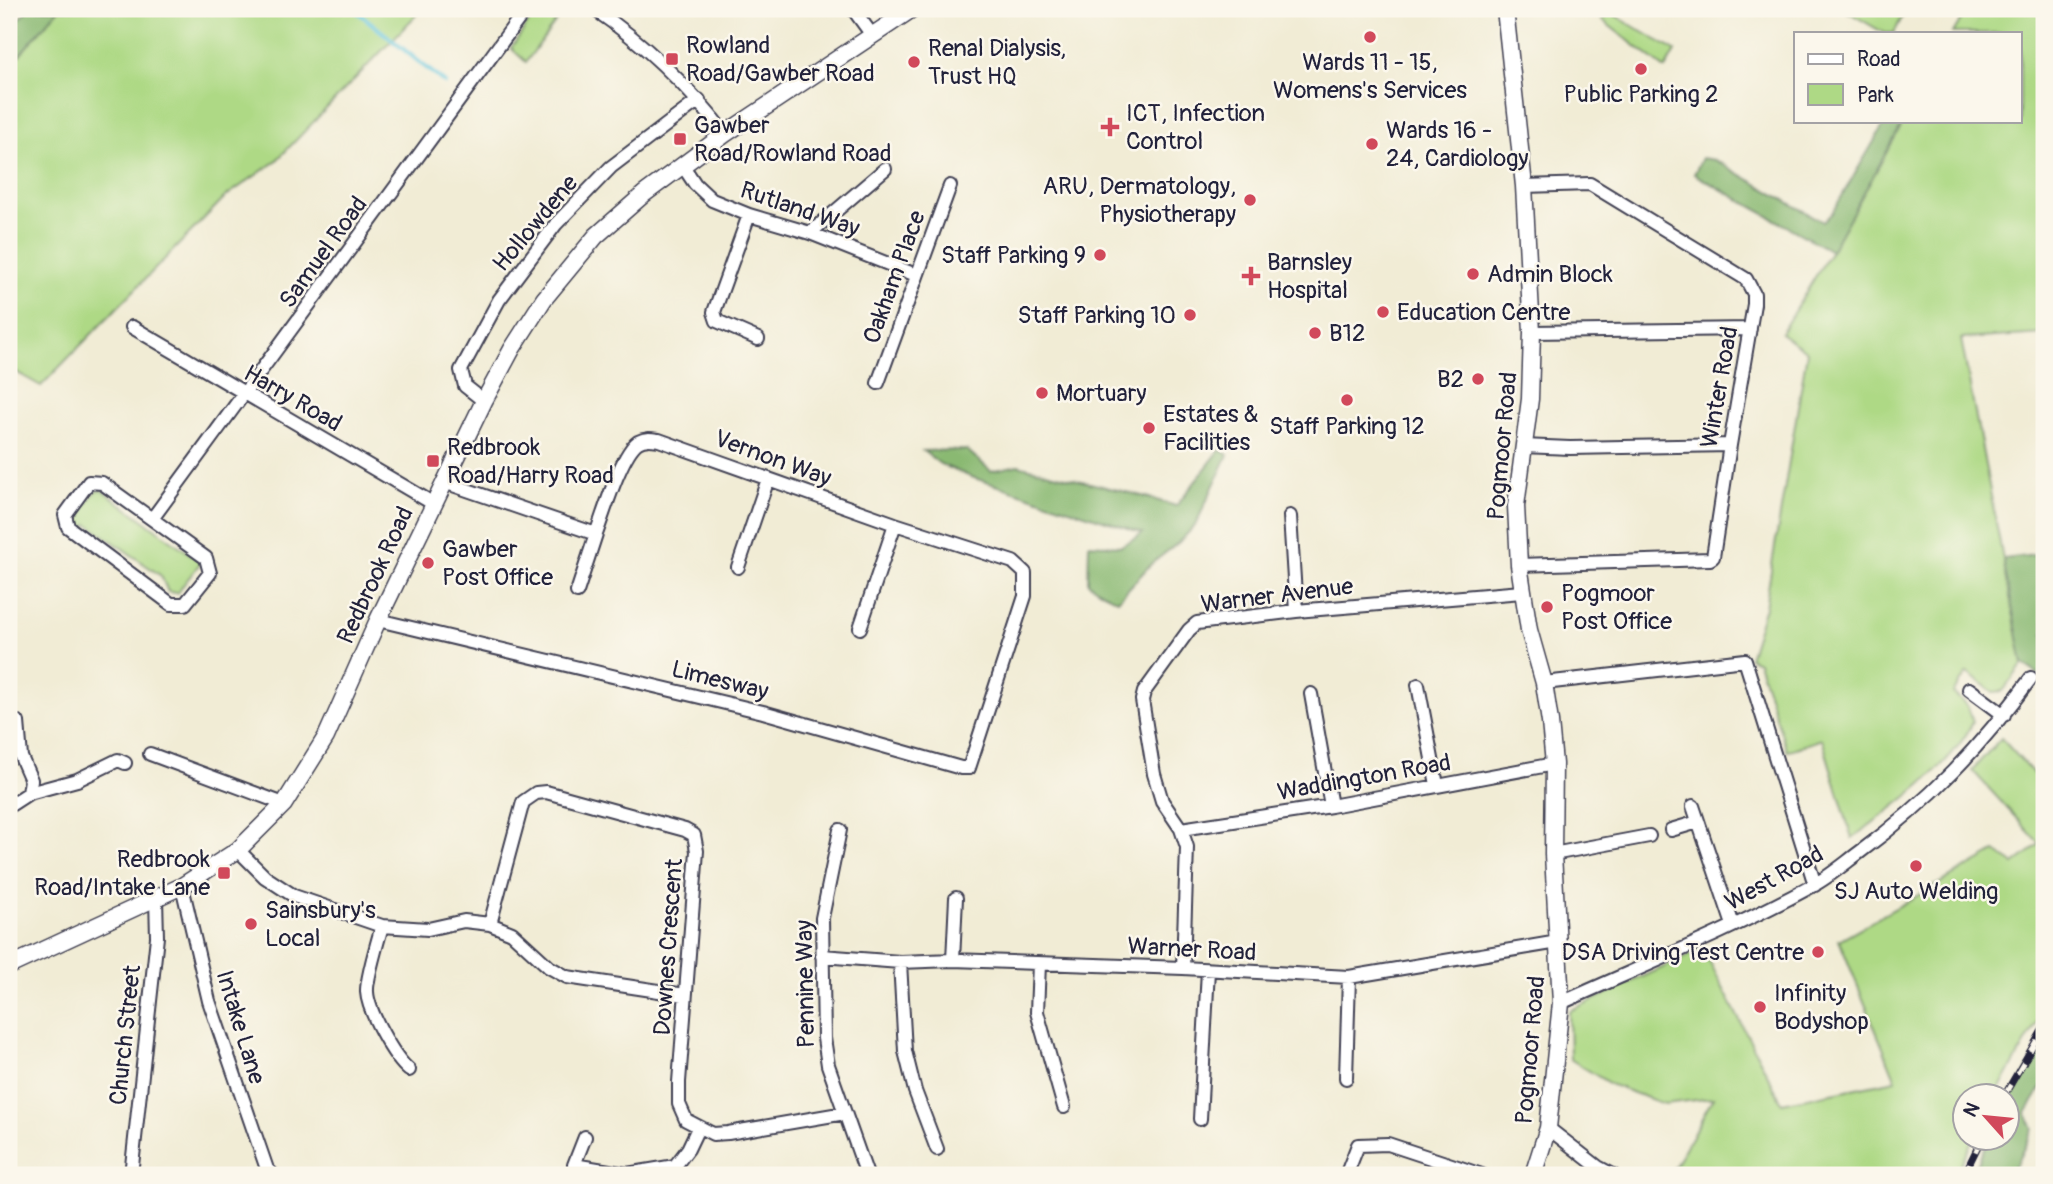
<svg xmlns="http://www.w3.org/2000/svg" width="2053" height="1184" font-family="Pangolin,sans-serif">
<rect width="100%" height="100%" fill="#fbf7ec"/>
<filter id="ink" filterUnits="userSpaceOnUse"><feTurbulence type="fractalNoise" baseFrequency=".0143" numOctaves="2"/><feDisplacementMap in="SourceGraphic" scale="14" xChannelSelector="R" yChannelSelector="G"/><feConvolveMatrix kernelMatrix="1 2 1 2 8 2 1 2 1" color-interpolation-filters="sRGB"/></filter>
<filter id="wash" filterUnits="userSpaceOnUse"><feTurbulence type="fractalNoise" baseFrequency=".00686" numOctaves="4" result="noise"/><feDisplacementMap in="SourceGraphic" scale="28" xChannelSelector="R" yChannelSelector="G"/><feGaussianBlur stdDeviation="1.57" result="paint"/><feColorMatrix in="noise" values="0 0 0 0 0 0 0 0 0 0 0 0 0 0 0 0 0 1.4 0 .05"/><feComposite in="paint" operator="in"/></filter>
<g filter="url(#wash)">
<rect width="100%" height="100%" fill="#f1ecd5"/>
<path fill="#aed985" stroke="#687e60" stroke-width="2" d="M 59,9 L 422,9 L 276,161 L 225,197 L 41,386 L 9,368 L 9,67 Z
M 538,9 L 565,9 L 526,62 L 511,48 Z
M 1843,9 L 1898,9 L 1905,12 L 1894,33 L 1884,33 Z
M 1967,9 L 2044,9 L 2044,334 L 1961,339 L 2023,664 L 2003,691 L 1993,692 L 1967,673 L 1953,693 L 1968,707 L 1973,722 C 1951,768 1893,808 1852,838 L 1822,739 L 1787,751 L 1758,662 L 1749,658 L 1765,607 L 1807,352 L 1781,333 L 1831,251 L 1904,121 L 2020,121 L 2020,33 L 1953,33 Z
M 1611,13 L 1675,51 L 1665,69 L 1602,20 Z
M 96,490 L 102,490 L 201,562 L 177,593 L 168,592 L 161,576 L 88,524 L 83,530 L 79,525 L 80,513 Z
M 2001,738 L 2044,785 L 2044,1011 L 1995,1096 L 1966,1096 L 1966,1138 L 1973,1139 L 1955,1175 L 1670,1175 L 1713,1098 L 1664,1104 L 1612,1085 L 1570,1059 L 1569,1011 L 1703,949 L 1782,1103 L 1896,1080 L 1839,940 L 1995,852 L 2014,864 L 2040,844 L 1972,770 Z"/>
<path fill="#8ab972" stroke="#566e56" stroke-width="2" d="M 28,9 L 59,9 L 9,67 L 9,31 Z
M 1886,121 L 1904,121 L 1831,251 L 1694,174 L 1702,158 L 1715,160 L 1823,222 L 1832,213 Z
M 967,450 L 991,471 L 1018,465 L 1146,497 L 1176,506 L 1220,450 L 1228,455 L 1195,526 L 1178,543 L 1151,564 L 1118,600 L 1103,593 L 1088,583 L 1089,544 L 1121,546 L 1143,533 L 971,477 L 940,464 L 923,451 Z
M 2044,554 L 2044,678 L 2023,664 L 2003,559 Z
M 2044,1041 L 2044,1084 L 2026,1113 L 2033,1129 L 2011,1175 L 1971,1175 L 1989,1139 L 2008,1138 L 2008,1103 Z"/>
<g fill="none" stroke-linecap="round" stroke-linejoin="round">
<path stroke="#5fc4dd" stroke-width="4.5" d="M 354,9 L 445,83"/>
</g>
</g>
<g filter="url(#ink)">
<g fill="none" stroke-linecap="round" stroke-linejoin="round">
<defs>
<path id="minor" d="M 594,9 C 644,43 688,86 725,134
M 853,9 L 872,35
M 683,166 L 695,184 L 712,200 L 749,215 L 810,233 L 916,275
M 749,215 L 714,312 L 717,321 L 758,339
M 810,233 L 885,169
M 132,327 L 434,504
M 1532,332 L 1750,329
M 878,383 L 950,186
M 484,401 L 465,386 L 461,370 L 499,300 L 556,224 L 611,167 L 699,100
M 1523,446 L 1570,448 L 1730,445
M 89,482 L 102,483 L 206,558 L 210,573 L 185,604 L 171,604 L 68,527 L 65,515 Z
M 1290,516 L 1296,611
M 152,519 L 526,9
M 1519,565 L 1710,559 L 1713,557 L 1730,445 L 1754,304 L 1754,294 L 1746,279 L 1590,184 L 1524,186
M 738,567 L 768,479
M 577,592 L 596,534
M 378,620 L 763,712 L 961,768 L 969,768 L 1025,596 L 1025,573 L 1013,562 L 895,524 L 659,440 C 651,439 645,438 638,442 C 621,454 604,513 596,534 L 444,482
M 860,628 L 895,524
M 1544,683 L 1745,660 L 1815,885
M 1418,685 L 1437,785
M 1969,689 L 2004,715
M 1311,694 L 1331,806
M 150,754 L 284,804
M 29,793 L 77,780 L 118,760 L 125,763
M 9,806 L 29,793 L 31,780 L 21,757 L 18,722
M 1693,806 L 1733,925
M 1181,829 L 1331,806 L 1554,764
M 840,830 L 822,918 L 824,1038 L 828,1065 L 867,1175
M 1671,830 L 1698,822
M 238,850 L 265,877 L 294,896 L 382,926 L 428,929 L 464,921 L 490,924 L 512,933 L 549,967 L 567,977 L 685,995
M 1553,854 L 1649,836
M 182,886 L 209,1001 L 267,1169 L 273,1175
M 490,924 L 523,802 L 536,793 L 546,792 L 685,830 L 694,835 L 697,851 L 679,1082 L 679,1104 L 686,1120 L 713,1134 L 728,1133 L 845,1113
M 382,926 C 378,940 366,980 367,992 C 368,1011 394,1058 409,1070
M 822,956 L 900,962 L 953,960 L 1183,968 L 1349,977 L 1558,942
M 953,960 L 956,898
M 900,962 L 905,1051 L 915,1091 L 937,1149
M 1039,964 L 1037,1012 L 1064,1107
M 1183,968 L 1187,847 L 1181,829 L 1162,801 L 1154,774 L 1142,700 L 1144,692 L 1189,630 L 1197,623 L 1296,611 L 1522,592
M 1561,1003 C 1645,965 1732,930 1812,886 C 1829,877 1845,863 1860,852 C 1930,800 1980,748 2031,678
M 1346,1078 L 1349,977
M 1200,1119 L 1208,970
M 1548,1128 L 1598,1167 L 1613,1175
M 585,1137 L 574,1165 L 627,1174 L 675,1166 L 688,1149 L 698,1128
M 1347,1173 L 1358,1145 L 1388,1144 L 1482,1175
M 131,1175 L 157,937 L 156,898"/>
<path id="tertiary" d="M 1505,9 L 1524,186 L 1532,332 L 1530,399 L 1516,506 L 1519,565 L 1529,630 L 1544,683 L 1550,722 L 1554,764 L 1553,854 L 1561,1003 L 1548,1128 L 1533,1175
M 9,966 L 182,886 L 238,850 L 284,804 L 326,737 L 378,620 L 484,401 L 512,349 L 544,299 L 596,236 L 644,194 L 725,134 L 912,9"/>
</defs>
<use href="#minor" stroke="#414052" stroke-width="16"/>
<use href="#tertiary" stroke="#414052" stroke-width="19"/>
<use href="#minor" stroke="#fff" stroke-width="12"/>
<use href="#tertiary" stroke="#fff" stroke-width="16"/>
<defs>
<path id="rail" d="M 2004,1096 L 2044,1027
M 1964,1175 L 1982,1138"/>
</defs>
<use href="#rail" stroke="#22223b" stroke-width="7"/>
<use href="#rail" stroke="#fbf7ec" stroke-width="4.5" stroke-dasharray="13" stroke-linecap="butt"/>
</g>
</g>
<g fill="#d1495b" stroke="#fbf7ec" stroke-width="2.5">
<circle cx="1370" cy="37" r="7"/>
<rect x="665" y="52" width="14" height="14" rx="3.5"/>
<circle cx="914" cy="62" r="7"/>
<circle cx="1641" cy="69" r="7"/>
<path d="M1106.5 116.5h7v7h7v7h-7v7h-7v-7h-7v-7h7z"/>
<rect x="673" y="132" width="14" height="14" rx="3.5"/>
<circle cx="1372" cy="144" r="7"/>
<circle cx="1250" cy="200" r="7"/>
<circle cx="1100" cy="255" r="7"/>
<circle cx="1473" cy="274" r="7"/>
<path d="M1247.5 265.5h7v7h7v7h-7v7h-7v-7h-7v-7h7z"/>
<circle cx="1383" cy="312" r="7"/>
<circle cx="1190" cy="315" r="7"/>
<circle cx="1315" cy="333" r="7"/>
<circle cx="1478" cy="379" r="7"/>
<circle cx="1042" cy="393" r="7"/>
<circle cx="1347" cy="400" r="7"/>
<circle cx="1149" cy="428" r="7"/>
<rect x="426" y="454" width="14" height="14" rx="3.5"/>
<circle cx="428" cy="563" r="7"/>
<circle cx="1547" cy="607" r="7"/>
<circle cx="1916" cy="866" r="7"/>
<rect x="217" y="866" width="14" height="14" rx="3.5"/>
<circle cx="251" cy="924" r="7"/>
<circle cx="1818" cy="952" r="7"/>
<circle cx="1760" cy="1007" r="7"/>
</g>
<g text-anchor="middle" stroke-width="5" stroke-linejoin="round" paint-order="stroke">
<g font-size="24" fill="#22223b" stroke="#fbf7ec" text-anchor="start">
<text x="686" y="53">Rowland<tspan x="686" dy="28">Road/Gawber Road</tspan></text>
<text x="928" y="56">Renal Dialysis,<tspan x="928" dy="28">Trust HQ</tspan></text>
<text x="1370" y="70" text-anchor="middle">Wards 11 - 15,<tspan x="1370" dy="28">Womens's Services</tspan></text>
<text x="1641" y="102" text-anchor="middle">Public Parking 2</text>
<text x="1126" y="121">ICT, Infection<tspan x="1126" dy="28">Control</tspan></text>
<text x="694" y="133">Gawber<tspan x="694" dy="28">Road/Rowland Road</tspan></text>
<text x="1386" y="138">Wards 16 -<tspan x="1386" dy="28">24, Cardiology</tspan></text>
<text x="1236" y="194" text-anchor="end">ARU, Dermatology,<tspan x="1236" dy="28">Physiotherapy</tspan></text>
<text x="1086" y="263" text-anchor="end">Staff Parking 9</text>
<text x="1267" y="270">Barnsley<tspan x="1267" dy="28">Hospital</tspan></text>
<text x="1487" y="282">Admin Block</text>
<text x="1397" y="320">Education Centre</text>
<text x="1176" y="323" text-anchor="end">Staff Parking 10</text>
<text x="1329" y="341">B12</text>
<text x="1464" y="387" text-anchor="end">B2</text>
<text x="1056" y="401">Mortuary</text>
<text x="1163" y="422">Estates &amp;<tspan x="1163" dy="28">Facilities</tspan></text>
<text x="1347" y="434" text-anchor="middle">Staff Parking 12</text>
<text x="447" y="455">Redbrook<tspan x="447" dy="28">Road/Harry Road</tspan></text>
<text x="442" y="557">Gawber<tspan x="442" dy="28">Post Office</tspan></text>
<text x="1561" y="601">Pogmoor<tspan x="1561" dy="28">Post Office</tspan></text>
<text x="210" y="867" text-anchor="end">Redbrook<tspan x="210" dy="28">Road/Intake Lane</tspan></text>
<text x="1916" y="899" text-anchor="middle">SJ Auto Welding</text>
<text x="265" y="918">Sainsbury's<tspan x="265" dy="28">Local</tspan></text>
<text x="1804" y="960" text-anchor="end">DSA Driving Test Centre</text>
<text x="1774" y="1001">Infinity<tspan x="1774" dy="28">Bodyshop</tspan></text>
</g>
<g font-size="24" fill="#22223b" stroke="#fbf7ec">
<text transform="translate(800 209) rotate(19)" y="8">Rutland Way</text>
<text transform="translate(535 223) rotate(-50)" y="8">Hollowdene</text>
<text transform="translate(323 252) rotate(-54)" y="8">Samuel Road</text>
<text transform="translate(894 277) rotate(-70)" y="8">Oakham Place</text>
<text transform="translate(1719 387) rotate(-80)" y="8">Winter Road</text>
<text transform="translate(293 398) rotate(30)" y="8">Harry Road</text>
<text transform="translate(1502 446) rotate(-85)" y="8">Pogmoor Road</text>
<text transform="translate(773 458) rotate(20)" y="8">Vernon Way</text>
<text transform="translate(375 575) rotate(-65)" y="8">Redbrook Road</text>
<text transform="translate(1277 595) rotate(-7)" y="8">Warner Avenue</text>
<text transform="translate(720 680) rotate(14)" y="8">Limesway</text>
<text transform="translate(1364 777) rotate(-10)" y="8">Waddington Road</text>
<text transform="translate(1774 878) rotate(-29)" y="8">West Road</text>
<text transform="translate(668 947) rotate(-86)" y="8">Downes Crescent</text>
<text transform="translate(1192 949) rotate(3)" y="8">Warner Road</text>
<text transform="translate(805 984) rotate(-91)" y="8">Pennine Way</text>
<text transform="translate(241 1027) rotate(73)" y="8">Intake Lane</text>
<text transform="translate(125 1035) rotate(-84)" y="8">Church Street</text>
<text transform="translate(1530 1050) rotate(-85)" y="8">Pogmoor Road</text>
</g>
</g>
<rect width="2053" height="1184" fill="none" stroke="#fbf7ec" stroke-width="35"/>
<rect x="1794" y="32" width="228" height="91" fill="#fbf7ec" stroke="#a4a2a5" stroke-width="2"/>
<rect x="1808" y="54" width="35" height="10" fill="#ffffff" stroke="#a4a2a5" stroke-width="2"/>
<text x="1857" y="66" font-size="21" fill="#22223b">Road</text>
<rect x="1808" y="84" width="35" height="21" fill="#aed985" stroke="#a4a2a5" stroke-width="2"/>
<text x="1857" y="102" font-size="21" fill="#22223b">Park</text>
<g transform="translate(1986 1117) rotate(297)"><circle r="33" fill="#fbf7ec" stroke="#a4a2a5" stroke-width="2"/>
<path d="M0-5L12 26L0 18L-12 26Z" fill="#d1495b"/>
<text y="-10" font-size="19" font-weight="bold" text-anchor="middle" fill="#22223b">N</text>
</g>
</svg>
